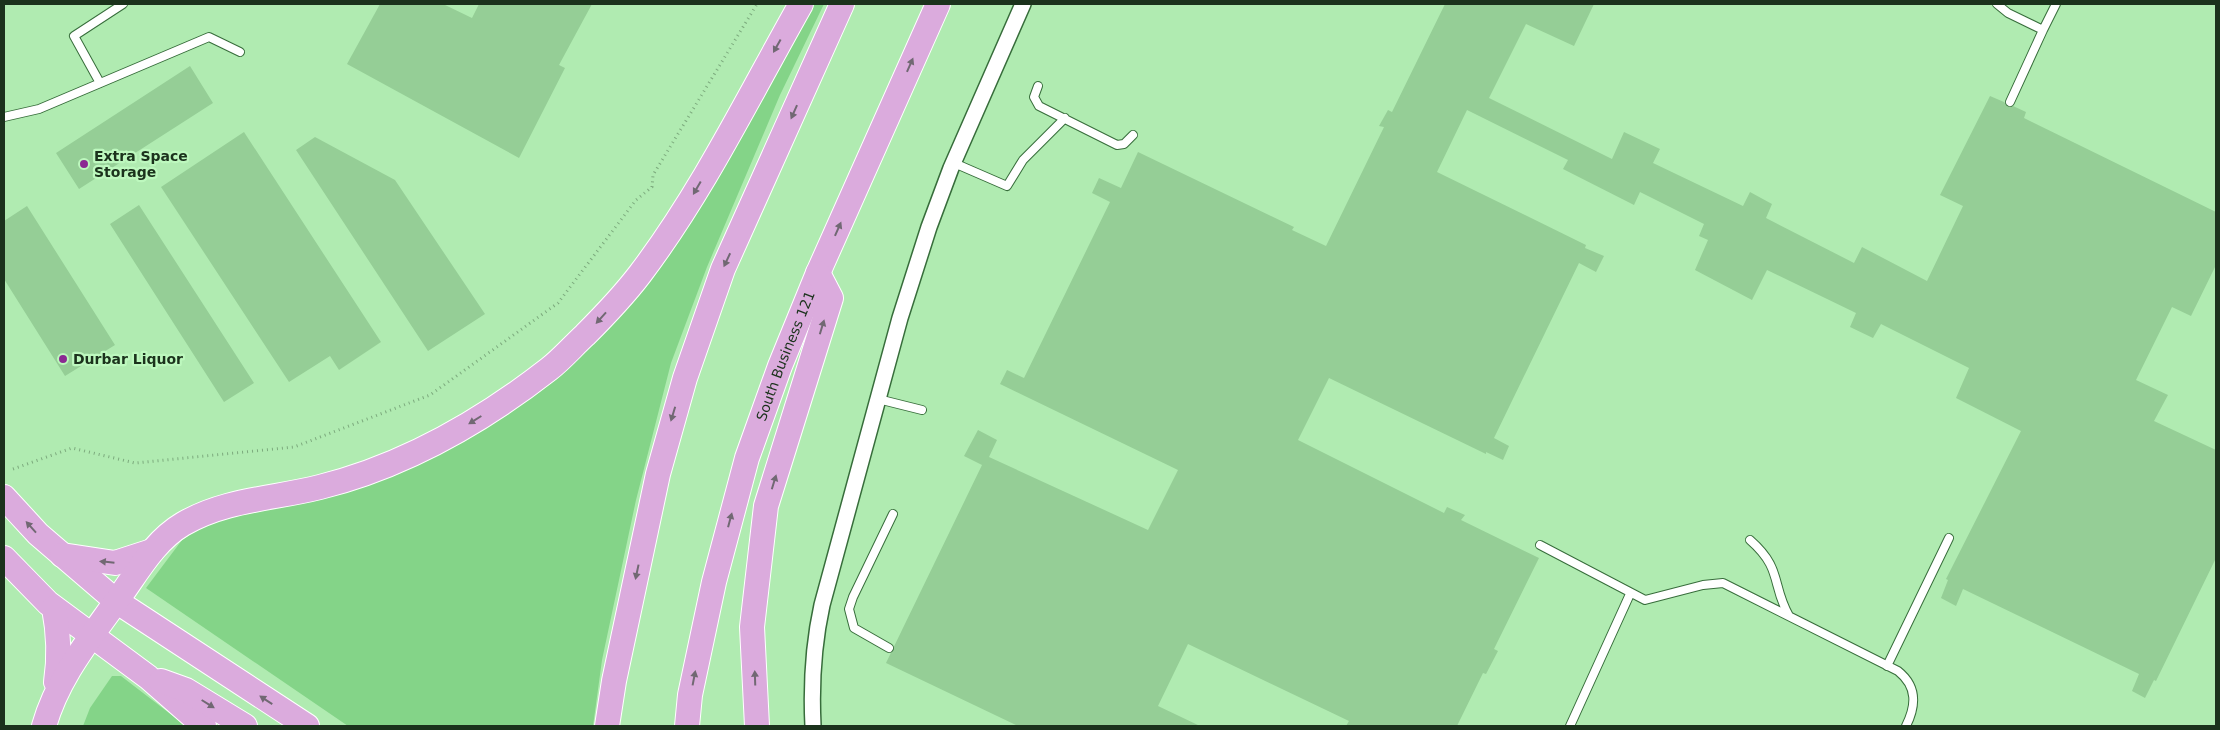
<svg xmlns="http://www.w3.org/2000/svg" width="2220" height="730" font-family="'DejaVu Sans',sans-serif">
<rect width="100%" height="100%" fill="#b0ebb1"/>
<path fill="#84d488" d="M 806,4 L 824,4 L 780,95 L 707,267 L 671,363 L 636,500 L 602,660 L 593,726 L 348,726 L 146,588 L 182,540 L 205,524 L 358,483 L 596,332 Z
M 112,676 L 121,676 L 186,726 L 83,726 L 90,708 Z"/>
<path fill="#95ce96" d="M 380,4 L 443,4 L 472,18 L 479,4 L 592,4 L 559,65 L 565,68 L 519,158 L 347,64 Z
M 1445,4 L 1594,4 L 1574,46 L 1526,24 L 1489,98 L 1612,159 L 1624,132 L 1660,149 L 1653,163 L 1743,206 L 1750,192 L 1772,204 L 1766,218 L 1854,263 L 1862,247 L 1927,281 L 1963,206 L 1940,195 L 1990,96 L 2004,102 L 2008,107 L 2013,106 L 2026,112 L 2024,118 L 2216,212 L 2216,265 L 2191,316 L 2172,307 L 2136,380 L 2168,395 L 2154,421 L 2216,450 L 2216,558 L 2156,681 L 2154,680 L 2145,698 L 2132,691 L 2139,674 L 1963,589 L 1956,606 L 1941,598 L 1948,580 L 1946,579 L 2021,431 L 1956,398 L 1969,368 L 1881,324 L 1873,338 L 1850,327 L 1856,313 L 1767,270 L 1752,300 L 1695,270 L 1708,240 L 1699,236 L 1704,224 L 1640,192 L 1634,205 L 1563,169 L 1568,160 L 1467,110 L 1437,172 L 1586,245 L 1585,248 L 1604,256 L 1596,272 L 1579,263 L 1494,438 L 1509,446 L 1503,460 L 1486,452 L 1486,454 L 1329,378 L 1298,440 L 1444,513 L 1447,507 L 1465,515 L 1461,520 L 1539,558 L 1494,649 L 1498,651 L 1486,674 L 1483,673 L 1457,726 L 1346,726 L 1349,721 L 1188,644 L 1158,706 L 1200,726 L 1018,726 L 886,663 L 982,465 L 964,456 L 978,430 L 997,440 L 989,457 L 1148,530 L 1178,470 L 1000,384 L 1007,370 L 1024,378 L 1110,202 L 1092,193 L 1099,178 L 1121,188 L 1138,152 L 1294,227 L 1292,230 L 1326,246 L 1384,127 L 1379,126 L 1388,110 L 1392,112 Z
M 190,66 L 213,103 L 79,189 L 56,153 Z
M 244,132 L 381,342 L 339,370 L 330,356 L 289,382 L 161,187 Z
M 315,137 L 395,180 L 485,314 L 428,351 L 296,150 Z
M 139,205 L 254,383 L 224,402 L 110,224 Z
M 27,206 L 115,345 L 65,376 L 4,279 L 4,221 Z"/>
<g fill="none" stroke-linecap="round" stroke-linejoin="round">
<defs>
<path id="lane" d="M 1997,4 L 2008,13 L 2043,30 L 2010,102
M 2043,30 L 2056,4
M 100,83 L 74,36 L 123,4
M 1038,86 L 1034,97 L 1039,106 L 1117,145 L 1124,144 L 1133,135
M 4,117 L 39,109 L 209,37 L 240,52
M 954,163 L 1007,186 L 1023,160 L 1065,118
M 878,399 L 922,410
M 1750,540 C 1783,569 1771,584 1789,616
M 1540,545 L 1645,600 L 1703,585 L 1723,583 L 1898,671 C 1918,687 1916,706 1906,726
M 889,648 L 854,628 L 849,609 L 853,597 L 893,514
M 1887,666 L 1949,538
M 1570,726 L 1630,594"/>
<path id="street" d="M 813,726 C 811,685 813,646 822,605 L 900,318 L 929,227 L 951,168 L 1023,4"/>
<g id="primary">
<path d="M 4,497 L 38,534 L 116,601 L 307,726"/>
<path d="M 62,555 L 115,563 L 152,551"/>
<path d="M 4,558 L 48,603 L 148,677 L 204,726"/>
<path d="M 54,608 C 59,634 60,656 56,682"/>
<path d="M 161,681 L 186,690 L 245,726"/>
<path d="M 44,726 C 58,677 89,640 118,599 C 137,573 154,541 183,524 C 226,499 273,499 320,487 C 404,466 481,422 549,369 C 562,359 573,346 585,335 C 604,316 624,295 640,274 C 703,191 750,94 801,4"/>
<path d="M 607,726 L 614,681 L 658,474 L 685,378 L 723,269 L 842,4"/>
<path id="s1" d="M 687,726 L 690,695 L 714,582 L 747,458 L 780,366 L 818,273 L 938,4"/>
<path d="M 757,726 L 752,627 L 766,506 L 831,298 L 818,273"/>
</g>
</defs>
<use href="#lane" stroke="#376d3b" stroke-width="10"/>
<use href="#street" stroke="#376d3b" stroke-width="18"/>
<use href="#primary" stroke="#fff" stroke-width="26"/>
<path stroke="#7caa7d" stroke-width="3" stroke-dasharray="1 4" stroke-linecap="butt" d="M 13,469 L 72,448 L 135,463 L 294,447 L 430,395 L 558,303 L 636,200 L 652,187 L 653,175 L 757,4"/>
<use href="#lane" stroke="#fff" stroke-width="8"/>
<use href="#street" stroke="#fff" stroke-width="15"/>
<use href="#primary" stroke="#dbabdd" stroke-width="24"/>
</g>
<defs><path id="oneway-solid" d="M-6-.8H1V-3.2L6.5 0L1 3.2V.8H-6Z" transform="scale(1.25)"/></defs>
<g fill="#716873">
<use href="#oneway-solid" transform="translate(777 46) rotate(119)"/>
<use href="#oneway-solid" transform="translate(910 65) rotate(-66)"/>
<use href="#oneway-solid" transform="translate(794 112) rotate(114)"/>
<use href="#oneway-solid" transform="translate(697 188) rotate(120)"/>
<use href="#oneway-solid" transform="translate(838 229) rotate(-66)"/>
<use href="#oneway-solid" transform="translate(727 260) rotate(115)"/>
<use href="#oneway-solid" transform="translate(601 318) rotate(132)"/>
<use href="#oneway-solid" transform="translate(822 327) rotate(-73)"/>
<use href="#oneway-solid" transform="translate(673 414) rotate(107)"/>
<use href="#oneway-solid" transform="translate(475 420) rotate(148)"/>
<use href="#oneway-solid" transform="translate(774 482) rotate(-73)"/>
<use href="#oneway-solid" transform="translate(730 520) rotate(-75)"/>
<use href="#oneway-solid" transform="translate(31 527) rotate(-132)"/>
<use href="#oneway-solid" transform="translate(107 562) rotate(-174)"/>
<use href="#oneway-solid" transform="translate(637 572) rotate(102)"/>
<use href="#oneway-solid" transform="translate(694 678) rotate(-79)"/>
<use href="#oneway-solid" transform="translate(755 678) rotate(-92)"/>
<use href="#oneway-solid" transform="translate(266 700) rotate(-147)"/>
<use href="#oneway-solid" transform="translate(208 704) rotate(32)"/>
</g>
<g fill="#8b2992" stroke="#bdf8be" stroke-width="2">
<circle cx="84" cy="164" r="5"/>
<circle cx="63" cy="359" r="5"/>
</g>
<g text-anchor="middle" stroke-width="4.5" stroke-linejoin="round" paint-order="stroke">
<g font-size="14" font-weight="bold" fill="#1b321c" stroke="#bdf8be" text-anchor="start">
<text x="94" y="161">Extra Space<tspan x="94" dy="16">Storage</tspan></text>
<text x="73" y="364">Durbar Liquor</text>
</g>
<g font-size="14" fill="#1b321c" stroke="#bdf8be">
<text dy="5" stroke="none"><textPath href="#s1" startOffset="384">South Business 121</textPath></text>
</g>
</g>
<rect width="2220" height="730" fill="none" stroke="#1b321c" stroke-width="10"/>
</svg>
